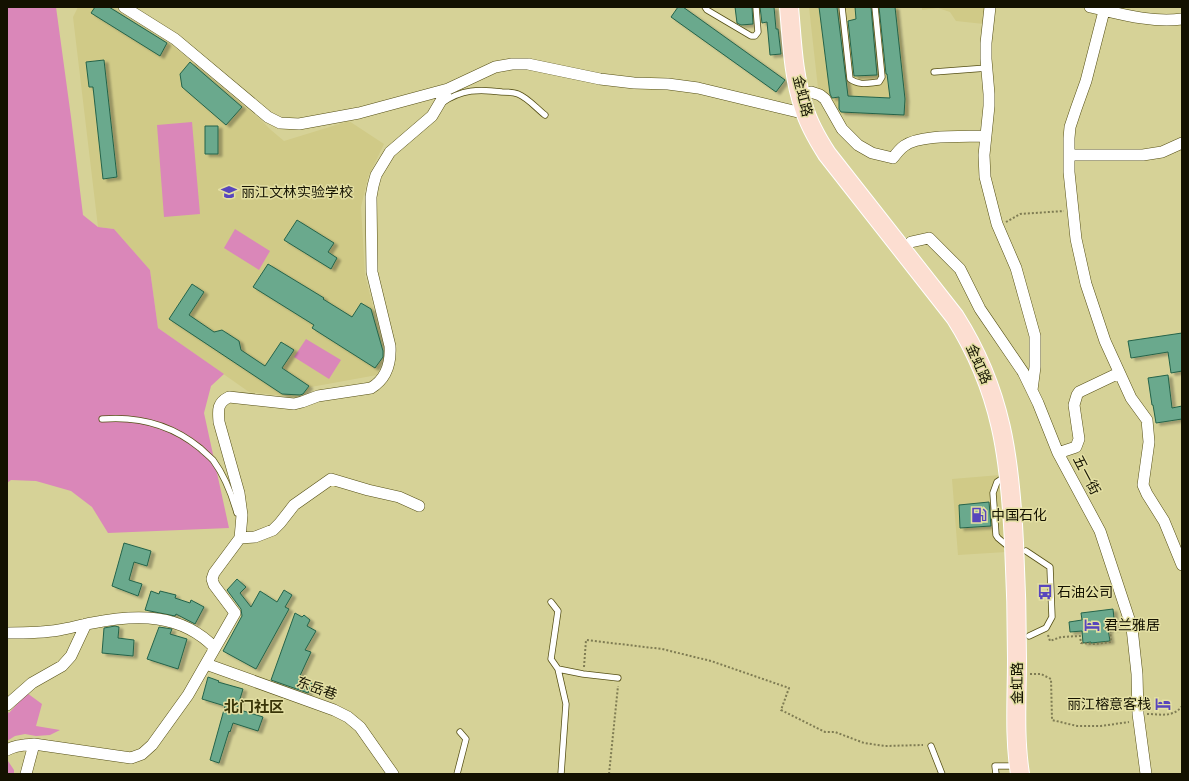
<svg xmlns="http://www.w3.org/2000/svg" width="1189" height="781" font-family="'Zilla Slab','Noto Sans SC',serif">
<defs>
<filter id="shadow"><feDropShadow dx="4" dy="2.5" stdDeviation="1" flood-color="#0004"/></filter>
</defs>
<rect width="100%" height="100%" fill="#d6d297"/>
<path fill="#d0ca87" d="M 78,7 L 111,7 L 172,45 L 260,119 L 271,130 L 284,141 L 349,121 L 384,144 L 368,177 L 361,207 L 365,275 L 385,354 L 377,375 L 311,387 L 302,398 L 249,392 L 158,328 L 150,270 L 114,229 L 98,227 L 73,17 Z
M 809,7 L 905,7 L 898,8 L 909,116 L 838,114 L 833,103 L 818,88 Z
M 922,7 L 986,7 L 984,24 L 956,21 L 950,12 L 938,8 L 922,10 Z
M 1000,475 L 1006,552 L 958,555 L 952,479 Z"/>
<path fill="#da87b9" d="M 7,7 L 56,7 L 71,117 L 83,215 L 98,227 L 114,229 L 150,270 L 158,328 L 224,374 L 211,386 L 204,413 L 229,528 L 108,533 L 92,507 L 71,491 L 36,481 L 11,480 L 7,483 Z
M 192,122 L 200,214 L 164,217 L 157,125 Z
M 235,229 L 270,251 L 259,270 L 224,248 Z
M 306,339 L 341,360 L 329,379 L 294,357 Z
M 27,693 L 42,704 L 36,726 L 60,730 L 50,735 L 36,736 L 25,734 L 15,736 L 7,741 L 7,711 L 9,713 Z
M 8,761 L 14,770 L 14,774 L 7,774 L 7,762 Z"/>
<path fill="#6aa98d" stroke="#24634a" filter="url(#shadow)" d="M 95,7 L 109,7 L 167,43 L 160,56 L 91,13 Z
M 678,7 L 683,7 L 785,80 L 776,92 L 671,17 Z
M 735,7 L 752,7 L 753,24 L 741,25 L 737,23 Z
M 760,7 L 774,7 L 776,29 L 778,29 L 781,54 L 770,55 L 767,22 L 762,23 Z
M 819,7 L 837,7 L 848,96 L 890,98 L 887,74 L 886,74 L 879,7 L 895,7 L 905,99 L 904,115 L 841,112 L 839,109 L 839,97 L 832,98 L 830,94 Z
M 855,7 L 871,7 L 877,75 L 854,76 L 848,21 L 856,19 Z
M 104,60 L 117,177 L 103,179 L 93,87 L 89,87 L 86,62 Z
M 190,62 L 242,107 L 226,125 L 182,87 L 180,74 Z
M 205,126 L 218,126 L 218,154 L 205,154 Z
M 297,220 L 334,243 L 328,252 L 337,258 L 331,269 L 284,240 Z
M 268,264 L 324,298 L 323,299 L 352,317 L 361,303 L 371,309 L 383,351 L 383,357 L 375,368 L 312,328 L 314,325 L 253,287 Z
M 192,284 L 204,292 L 189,315 L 214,332 L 222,330 L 239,341 L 241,350 L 265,366 L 281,342 L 294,350 L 282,368 L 309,386 L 303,394 L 300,395 L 282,394 L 169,319 Z
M 1182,333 L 1182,371 L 1171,373 L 1168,352 L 1131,358 L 1128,341 Z
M 1168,375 L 1172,408 L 1182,406 L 1182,419 L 1156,423 L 1153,405 L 1152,405 L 1148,378 Z
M 989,502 L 991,526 L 960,528 L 959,505 Z
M 124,543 L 151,551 L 147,566 L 134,562 L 129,580 L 142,584 L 138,596 L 112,586 Z
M 237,579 L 246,587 L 240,593 L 251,607 L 260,591 L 277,602 L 284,590 L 292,595 L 285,607 L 289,609 L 256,669 L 223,651 L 242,616 L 241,609 L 227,590 Z
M 151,591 L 159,594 L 160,591 L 176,595 L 175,598 L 190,603 L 191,600 L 204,607 L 195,624 L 176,614 L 175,616 L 145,610 Z
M 1113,609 L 1115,628 L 1108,629 L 1110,641 L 1091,643 L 1091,642 L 1083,643 L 1082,631 L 1070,632 L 1069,622 L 1082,620 L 1081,613 Z
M 295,613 L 302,617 L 304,615 L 310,620 L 307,626 L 316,631 L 305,650 L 311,652 L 299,678 L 312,683 L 308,693 L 271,680 Z
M 115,626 L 119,627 L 118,638 L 134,640 L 133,656 L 102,653 L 104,628 Z
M 159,627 L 172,629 L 170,634 L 187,639 L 178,669 L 147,659 Z
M 208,677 L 219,681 L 218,682 L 243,689 L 237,709 L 263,717 L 258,731 L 233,723 L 230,732 L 229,731 L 219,763 L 210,760 L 225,706 L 202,699 Z"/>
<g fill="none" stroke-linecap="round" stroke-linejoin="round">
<defs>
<path id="service" d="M 705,7 L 707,10 L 751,36 L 755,36 L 758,32 L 756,7
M 842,7 L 850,79 C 860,86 868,83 879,82 L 882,77 L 875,7
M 934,72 L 987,68
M 442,103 C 462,89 479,89 502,92 C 507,92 513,92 518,94 C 528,98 536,108 545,115
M 102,419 C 138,416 172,425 200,448 C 204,452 209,456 213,460 C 224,475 232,495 237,513
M 1006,476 L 997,482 L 993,493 L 996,535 L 998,538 L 1010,548
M 1026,551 L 1050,567 L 1052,617 L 1046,628 L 1029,636
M 551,602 L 558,611 L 551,659 L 558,669 L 566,704 L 561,774
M 558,669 L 583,674 L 618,678
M 931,746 L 942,774
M 457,774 L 466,739 L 460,732
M 996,774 L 995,766 L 1017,766"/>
<path id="minor" d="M 124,7 L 175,39 L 268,117 L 280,123 L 299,124 L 359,113 L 448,89 L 495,67 L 512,64 L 528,64 L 600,79 L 634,83 L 668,84 L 698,88 L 806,114
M 990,7 L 986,43 L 986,59 L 989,94 L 989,106 L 984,155 L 985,177 L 997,224 L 1016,268 L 1035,336 L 1035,367 L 1032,390
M 1090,7 C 1121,14 1151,23 1182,19
M 1105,7 L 1086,81 L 1076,109 L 1070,127 L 1069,138 L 1069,172 L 1076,239 L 1086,284 L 1105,341 L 1131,398 L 1147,420 L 1149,442 L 1143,485 L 1147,494 L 1164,521 L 1182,565
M 811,92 L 820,95 L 825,99 L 842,129 L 858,145 L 872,153 L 893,158 C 896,154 900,149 904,146 C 920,134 965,137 986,136
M 1069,155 L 1143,155 L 1162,152 L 1182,143
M 911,242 L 929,238 L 960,269 L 980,309 L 1023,372 L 1038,403 L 1058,453 L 1100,531 L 1132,628 L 1137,674 L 1138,714 L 1146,774
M 1058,453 L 1076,447 L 1079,439 L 1074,405 L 1077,395 L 1079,392 L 1119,373
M 240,538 L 255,537 L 273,530 L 280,523 L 294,505 L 331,479 L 368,490 L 399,497 L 419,506
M 7,633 C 24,633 42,633 59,630 C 70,628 81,625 92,623 C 137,614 181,613 215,648
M 206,664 L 334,710 L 348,717 L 360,727 L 393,774
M 7,705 L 32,683 L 62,666 L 71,656 L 86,624
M 7,750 C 15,745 24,745 34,744 L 131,758 L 142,754 L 152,745 L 188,695 L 235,613 L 214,585 L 212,579 L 214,573 L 240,538 L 241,527 L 242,515 L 239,493 L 219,422 C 218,410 217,403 229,397 L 294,404 L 302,402 L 318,396 L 371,388 C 386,379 391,363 390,346 L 372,272 L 371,197 L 373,186 L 376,175 L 390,152 L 432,116 L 448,89
M 26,774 L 34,744"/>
<path id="primary" d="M 789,7 C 792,40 793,76 804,108 C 809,125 818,140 827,154 L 955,317 C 1002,391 1010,459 1014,543 C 1016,582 1017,620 1017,659 C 1017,697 1014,736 1020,774"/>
</defs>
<use href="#service" stroke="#554f15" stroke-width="7"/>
<use href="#minor" stroke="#554f15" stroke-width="12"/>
<use href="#primary" stroke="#fff" stroke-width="20"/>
<path stroke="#7f7c53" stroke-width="2" stroke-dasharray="2 2" stroke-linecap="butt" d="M 1006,222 L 1020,214 L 1064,211
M 1048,635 L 1050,641 L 1061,637 L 1080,636 L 1081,643 L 1094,644 L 1111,642 L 1110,630 L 1123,628
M 584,667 L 586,640 L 662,649 L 711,661 L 789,688 L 781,710 L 825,732 L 835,732 L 864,743 L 885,746 L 923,745
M 1030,674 L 1041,674 L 1051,679 L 1052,720 L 1077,726 L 1101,726 L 1129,722
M 1147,714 C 1160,714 1173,718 1182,706
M 609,774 L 618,686"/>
<use href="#service" stroke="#fff" stroke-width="5.5"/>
<use href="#minor" stroke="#fff" stroke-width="11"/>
<use href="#primary" stroke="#fcded1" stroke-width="18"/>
</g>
<defs>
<symbol id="school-bare" viewBox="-9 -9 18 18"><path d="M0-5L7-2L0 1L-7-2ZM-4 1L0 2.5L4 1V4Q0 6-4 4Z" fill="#5745bd" stroke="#e3dfa3" stroke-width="2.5" paint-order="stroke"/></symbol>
<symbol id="fuel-bare" viewBox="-9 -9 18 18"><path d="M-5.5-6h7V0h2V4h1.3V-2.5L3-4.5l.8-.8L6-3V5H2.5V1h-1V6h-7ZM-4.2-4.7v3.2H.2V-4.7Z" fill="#5745bd" stroke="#e3dfa3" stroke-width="2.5" paint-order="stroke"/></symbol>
<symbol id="bus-bare" viewBox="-9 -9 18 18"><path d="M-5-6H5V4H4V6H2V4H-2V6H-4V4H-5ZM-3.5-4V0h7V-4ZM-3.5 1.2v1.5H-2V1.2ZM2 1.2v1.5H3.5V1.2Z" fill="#5745bd" stroke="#e3dfa3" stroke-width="2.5" paint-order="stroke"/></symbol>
<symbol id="hotel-bare" viewBox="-9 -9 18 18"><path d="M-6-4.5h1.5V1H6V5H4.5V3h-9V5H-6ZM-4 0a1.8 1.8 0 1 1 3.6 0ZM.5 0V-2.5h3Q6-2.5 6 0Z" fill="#5745bd" stroke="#e3dfa3" stroke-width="2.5" paint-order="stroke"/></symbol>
</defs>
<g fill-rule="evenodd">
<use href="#school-bare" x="218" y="181" width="22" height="22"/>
<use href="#fuel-bare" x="968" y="504" width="22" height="22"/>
<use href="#bus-bare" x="1034" y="581" width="22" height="22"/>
<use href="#hotel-bare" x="1081" y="614" width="22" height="22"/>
<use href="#hotel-bare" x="1152" y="693" width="22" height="22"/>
</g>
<g text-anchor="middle" stroke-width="3" stroke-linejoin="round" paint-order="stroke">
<g font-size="14" fill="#131100" stroke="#e3dfa3">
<text transform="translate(803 96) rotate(76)" y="5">金虹路</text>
<text transform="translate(979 364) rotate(66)" y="5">金虹路</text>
<text transform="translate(1087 475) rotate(62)" y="5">五一街</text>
<text transform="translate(1017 683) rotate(-90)" y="5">金虹路</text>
<text transform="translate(317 688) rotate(20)" y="5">东岳巷</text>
</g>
<g font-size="14" fill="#131100" stroke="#e3dfa3" text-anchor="start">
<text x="241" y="197">丽江文林实验学校</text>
<text x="991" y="520">中国石化</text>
<text x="1057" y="597">石油公司</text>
<text x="1104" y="630">君兰雅居</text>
<text x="1151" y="709" text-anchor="end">丽江榕意客栈</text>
</g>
<g font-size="15" font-weight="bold" fill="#393508" stroke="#e3dfa3">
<text x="254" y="712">北门社区</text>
</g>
</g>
<rect width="1189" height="781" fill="none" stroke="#131100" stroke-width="16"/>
</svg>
